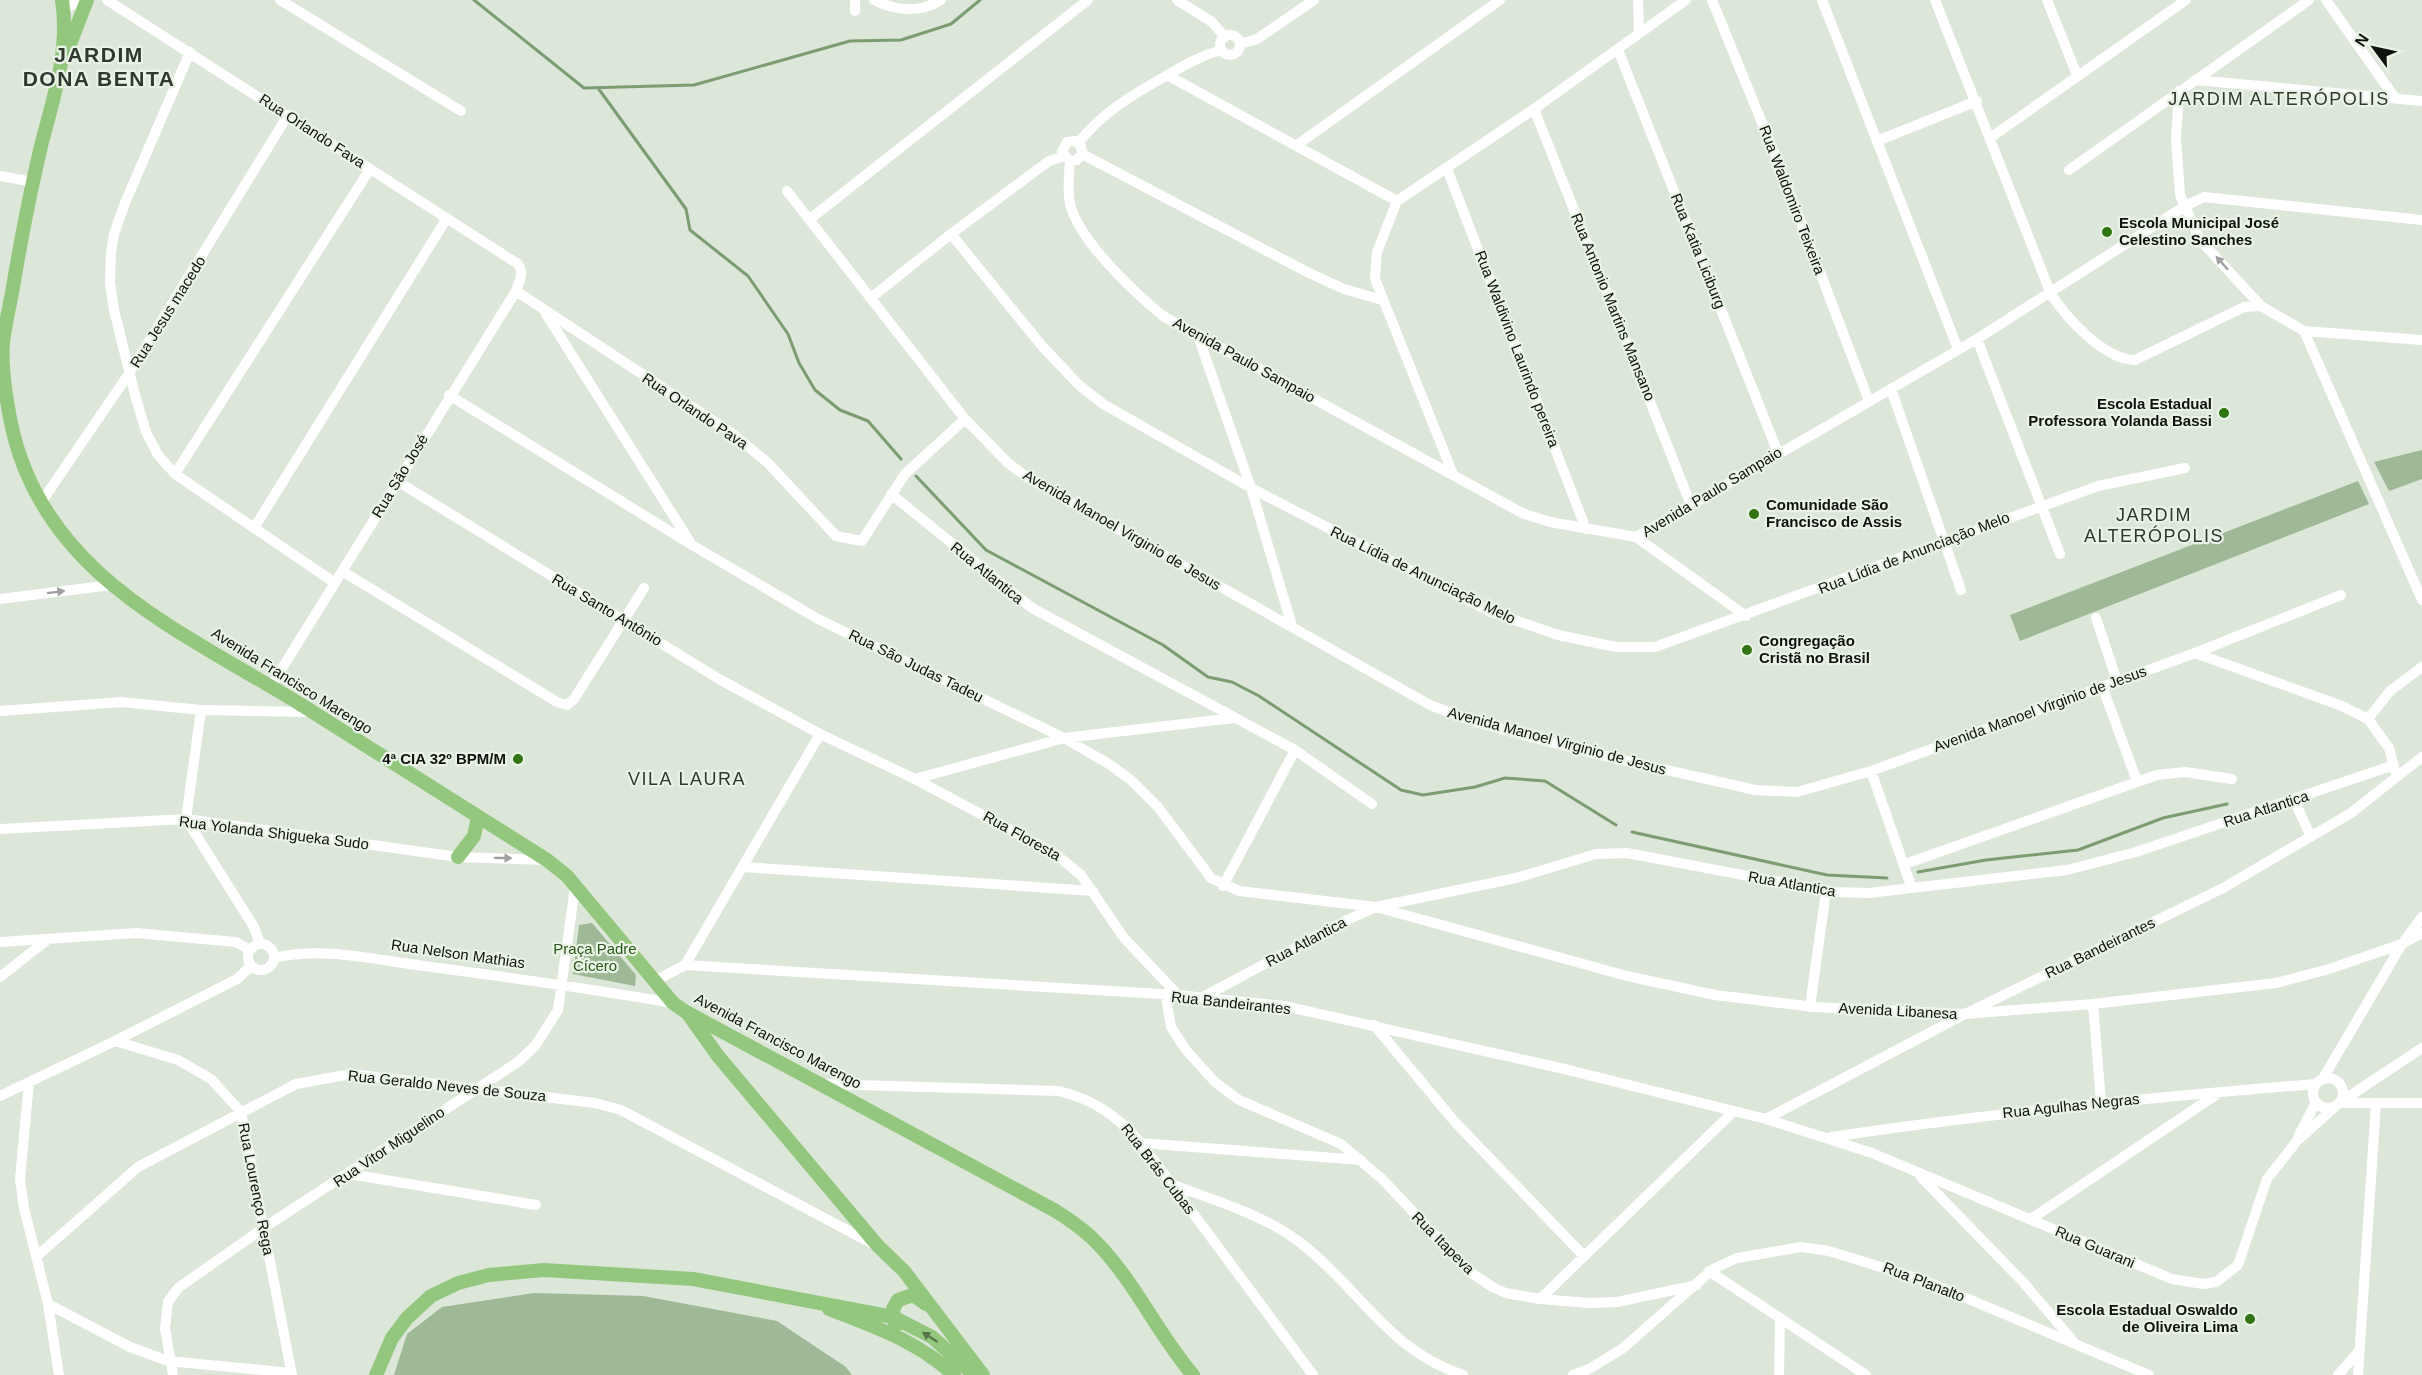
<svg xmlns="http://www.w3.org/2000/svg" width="2422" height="1375" font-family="Helvetica,sans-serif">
<rect width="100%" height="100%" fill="#dce6d9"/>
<path fill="#9fb997" d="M 2422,450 L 2422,479 L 2389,491 L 2374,462 Z
M 2358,481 L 2369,504 L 2020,641 L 2010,615 Z
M 592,923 L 636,975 L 635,986 L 573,974 L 579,925 Z
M 534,1293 L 643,1296 L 777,1321 L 846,1367 L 852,1375 L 394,1375 L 407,1334 L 442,1307 Z"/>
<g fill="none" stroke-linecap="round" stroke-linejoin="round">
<path stroke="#7c9c72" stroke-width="3" d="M 474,0 L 584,88 L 694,85 L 850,41 L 901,40 L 951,24 L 980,0
M 598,88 L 686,209 L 690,230 L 748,276 L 788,334 L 799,363 L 815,390 L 840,410 L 868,421 L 901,459
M 916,476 L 986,550 L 1163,645 L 1208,677 L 1232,682 L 1259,696 L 1401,790 L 1423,795 L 1475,787 L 1505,778 L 1545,781 L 1616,825
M 1632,832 L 1827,875 L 1887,878
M 1918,872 L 1986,860 L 2078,850 L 2163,818 L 2227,804"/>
<path stroke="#fff" stroke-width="10" d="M 107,0 L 518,264 C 524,273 520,280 516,291 L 271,686
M 280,0 L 461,111
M 855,0 L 855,11
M 874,0 C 896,11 920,13 941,0
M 1177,0 L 1212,22 L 1225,37
M 1638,0 L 1639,32
M 1712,0 L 1778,162 L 1869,401
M 1822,0 L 1958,349
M 1935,0 L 2051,294 C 2066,318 2105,360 2135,360 L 2244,307 L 2261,306
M 2047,0 L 2077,75
M 2326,0 L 2395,98
M 64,10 L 80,0
M1220 45a10 10 0 1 1 20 0a10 10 0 1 1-20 0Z
M 1240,44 L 1257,39 L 1314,0
M 1618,50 L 1778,453
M 190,52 L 125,203 L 114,234 L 111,253 L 110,283 L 114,310 L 135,395 L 146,432 L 158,455 L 175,474 L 335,583
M 1167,75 L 1397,201
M 2195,80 L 2422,101
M 2179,91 L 2176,139 L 2180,195 L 2200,240 L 2261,306 L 2304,331 L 2422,340
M 1534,109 L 1691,505
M 1990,138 L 2186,0
M 1877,141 L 1977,101
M 1078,143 C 1103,112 1132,95 1166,76 C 1184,65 1200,56 1221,50
M 1297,145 L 1500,0
M 1082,154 L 1309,273 L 1344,289 L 1382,300
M 1070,161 L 1077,160 L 1082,154 L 1081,146 L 1075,141 L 1067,142 L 1062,152 L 1070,161 C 1069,173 1068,186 1069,198 C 1073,236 1134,292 1163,316 L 1522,513 L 1550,522 L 1636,537 L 1977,339 L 2185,206 L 2204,197 L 2422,220
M 1447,169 L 1586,529
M 2069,170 L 2309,0
M 0,176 L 33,182
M 787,191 L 965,419 L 1008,463 L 1028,478 L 1430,705 L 1475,722 L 1592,753 L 1755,790 L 1797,792 L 1871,771 L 2195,653 L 2341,595
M 810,219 L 1088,0
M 951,234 L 1042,346 L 1079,385 L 1103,404 L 1251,488 L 1491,612 L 1558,635 L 1616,647 L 1655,647 L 2098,486 L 2185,468
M 516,291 L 733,434 L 768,463 L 836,536 L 862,541 L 905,474 L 965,419
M 872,297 L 951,234 L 1049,161 L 1064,156
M 546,314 L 690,542
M 2304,331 L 2422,600
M 1198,336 L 1251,488 L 1292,626
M 1977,339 L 2060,554
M 1891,389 L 1961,590
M 449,395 L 692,545 L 818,619 L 1064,738 L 1109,764 L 1132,781 L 1158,807 L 1211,878 L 1239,891 L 1376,907 L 1627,976 L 1715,995 L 1814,1007 L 1965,1014 L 2093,1004 L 2276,983 L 2329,969 L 2402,944 L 2422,933
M 175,474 L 370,169
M 1453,474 L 1375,279 L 1377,252 L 1397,201 L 1534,109 L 1686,0
M 397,481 L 719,679 L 820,734 L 915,779 L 1054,853 L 1081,875 L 1124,938 L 1178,995
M 891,494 L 1032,608 L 1295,750 L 1372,804
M 40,504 L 130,372 L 288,115
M 254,528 L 447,218
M 1636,537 L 1746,616
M 342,571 L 557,702 L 567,705 L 574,699 L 644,588
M 0,599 L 111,585
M 2096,618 L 2117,681
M 2195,653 L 2342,706 L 2368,719 L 2389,748 L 2395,771
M 2102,686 L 2137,781
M 201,710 L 186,819 L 254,927 L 260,944
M 0,711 L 121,702 L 201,710 L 311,712
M 2368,719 L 2390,691 L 2422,667
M 1871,771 L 1911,886
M 915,779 L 1064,738 L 1234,718
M 2294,800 L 2311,837
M 0,829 L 186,819 L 458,857 L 546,860
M 1905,864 L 2157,775 L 2185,772 L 2232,779
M 744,867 L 1093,891
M 1223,886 L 1295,750
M 0,942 L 136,933 L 236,942 L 250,950
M248 957a13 13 0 1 1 26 0a13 13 0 1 1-26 0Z
M 274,958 C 323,946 375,960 424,966 C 507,977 590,989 673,1003
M 685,965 L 1178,995 L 1284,1006 L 1560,1068 L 1766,1119 L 1872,1153 L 2172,1279 L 2203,1284 L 2216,1282 L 2238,1265 L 2267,1179 L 2297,1141 L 2337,1105
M 0,977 L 47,940
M 655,981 L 685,965 L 820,734
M 1166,997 L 1171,1027 L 1186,1050 L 1215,1082 L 1239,1100 L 1341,1144 L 1382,1179 L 1470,1272 L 1494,1288 L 1506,1293 L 1540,1299 L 1589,1303 L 1617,1302 L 1697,1285
M 1203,997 L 1347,920 L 1376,907 L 1516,878 L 1596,854 L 1627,853 L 1833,892 L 1869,893 L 2067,870 L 2136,852 L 2394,765
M 2093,1004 L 2101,1102
M 1810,1007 L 1826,891
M 1374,1025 L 1455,1122 L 1583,1255
M 115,1041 L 178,1060 L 211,1079 L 241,1112 L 292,1375
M2313 1093a15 15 0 1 1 30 0a15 15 0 1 1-30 0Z
M 2322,1080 L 2402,944 L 2422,917
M 29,1082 L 20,1179 L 24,1208 L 48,1304 L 59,1375
M 823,1084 L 1059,1091 C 1095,1100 1117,1116 1141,1143 L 1313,1375
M 0,1096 L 115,1041 L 237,979 L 251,966
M 2339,1103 L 2422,1048
M 2339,1103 L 2422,1103
M 1766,1119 L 1965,1014 L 2223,888 L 2351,813 L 2422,757
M 1831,1137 C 1992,1113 2154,1097 2316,1084
M 2298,1137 L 2316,1102
M 1141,1143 L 1361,1160
M 349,1174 L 536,1205
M 1921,1177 L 2023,1282 L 2073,1341
M 1173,1185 C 1216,1201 1265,1215 1302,1244 C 1360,1289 1388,1350 1463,1375
M 2031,1219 L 2217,1094
M 36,1257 L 138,1167 L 296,1084 L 351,1074 L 595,1103 L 621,1110 L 875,1245
M 1709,1271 L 1866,1375
M 1540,1299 L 1733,1112
M 48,1304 L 130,1347 L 168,1361 L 292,1373
M 173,1375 L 165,1328 L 168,1302 L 178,1288 L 265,1227 L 518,1062 L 535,1046 L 558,1010 L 575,887
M 1573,1375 L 1589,1369 L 1622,1349 L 1713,1269 L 1737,1258 L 1801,1247 L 1829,1251 L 1923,1280 L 2149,1375
M 1779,1375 L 1780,1318
M 2338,1375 L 2358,1352
M 2358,1375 L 2376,1103"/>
<path stroke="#94c77e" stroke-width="14" d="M 62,0 C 70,50 53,99 41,146 C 30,193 21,239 13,287 C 10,305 5,324 3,343 C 1,368 6,398 11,423 C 42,574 181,631 300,704 C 382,756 464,808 547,860 L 567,876 L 673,1003 L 686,1012 L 1054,1210 C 1067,1218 1080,1227 1091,1237 C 1133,1277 1156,1332 1193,1375
M 65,57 L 87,0
M 458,857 L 474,836 L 478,817
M 688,1014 L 718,1056 L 878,1246 L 904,1271 L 983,1375
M 829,1309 C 875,1327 917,1341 954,1375
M 895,1326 L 893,1309 L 898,1300 L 913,1295 L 926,1304
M 376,1375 L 392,1338 L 407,1318 L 431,1296 L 458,1283 L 489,1275 L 544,1270 L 693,1279 L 893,1317 L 932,1337 L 974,1375"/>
</g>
<defs><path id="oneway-solid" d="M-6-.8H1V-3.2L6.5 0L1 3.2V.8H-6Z" transform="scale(1.5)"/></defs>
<g fill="#9fa09f">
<use href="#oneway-solid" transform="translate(2222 263) rotate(-132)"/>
<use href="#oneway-solid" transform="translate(56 592) rotate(-7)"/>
<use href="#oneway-solid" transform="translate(503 858) rotate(1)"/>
</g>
<use fill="#58764c" href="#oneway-solid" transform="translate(930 1337) rotate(-147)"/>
<g fill="#327411" stroke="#e9f3e6" stroke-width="2">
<circle cx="2107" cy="232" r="6"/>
<circle cx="2224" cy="413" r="6"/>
<circle cx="1754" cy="514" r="6"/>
<circle cx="1747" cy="650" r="6"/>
<circle cx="518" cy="759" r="6"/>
<circle cx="2250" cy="1319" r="6"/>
</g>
<g text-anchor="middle" stroke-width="4.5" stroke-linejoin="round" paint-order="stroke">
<g font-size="15" fill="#0f120e" stroke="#e9f3e6">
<text transform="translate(312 131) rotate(33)" y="5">Rua Orlando Fava</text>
<text transform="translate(1792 200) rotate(69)" y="5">Rua Waldomiro Teixeira</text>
<text transform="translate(1698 251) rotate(68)" y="5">Rua Katia Liciburg</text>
<text transform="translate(1613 307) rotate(68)" y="5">Rua Antonio Martins Mansano</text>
<text transform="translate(168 312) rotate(-58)" y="5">Rua Jesus macedo</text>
<text transform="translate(1517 349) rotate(69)" y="5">Rua Waldivino Laurindo pereira</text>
<text transform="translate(1244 360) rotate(29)" y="5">Avenida Paulo Sampaio</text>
<text transform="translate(695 411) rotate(34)" y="5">Rua Orlando Pava</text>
<text transform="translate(400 476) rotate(-59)" y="5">Rua São José</text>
<text transform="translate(1712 492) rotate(-31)" y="5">Avenida Paulo Sampaio</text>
<text transform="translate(1122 530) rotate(30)" y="5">Avenida Manoel Virginio de Jesus</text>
<text transform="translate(1914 553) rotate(-21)" y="5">Rua Lídia de Anunciação Melo</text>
<text transform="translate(987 573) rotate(39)" y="5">Rua Atlantica</text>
<text transform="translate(1423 575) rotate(26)" y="5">Rua Lídia de Anunciação Melo</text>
<text transform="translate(607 610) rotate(31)" y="5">Rua Santo Antônio</text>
<text transform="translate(916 666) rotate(26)" y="5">Rua São Judas Tadeu</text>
<text transform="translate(292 681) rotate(32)" y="5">Avenida Francisco Marengo</text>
<text transform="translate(2040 709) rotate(-20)" y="5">Avenida Manoel Virginio de Jesus</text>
<text transform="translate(1557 741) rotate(15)" y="5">Avenida Manoel Virginio de Jesus</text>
<text transform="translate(2266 809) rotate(-18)" y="5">Rua Atlantica</text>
<text transform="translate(274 833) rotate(7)" y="5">Rua Yolanda Shigueka Sudo</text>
<text transform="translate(1022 836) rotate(29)" y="5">Rua Floresta</text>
<text transform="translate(1792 884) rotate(10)" y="5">Rua Atlantica</text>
<text transform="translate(1306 942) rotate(-28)" y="5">Rua Atlantica</text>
<text transform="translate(2100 948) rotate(-26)" y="5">Rua Bandeirantes</text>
<text transform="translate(458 954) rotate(8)" y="5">Rua Nelson Mathias</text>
<text transform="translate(1231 1003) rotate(6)" y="5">Rua Bandeirantes</text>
<text transform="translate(1898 1011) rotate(3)" y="5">Avenida Libanesa</text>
<text transform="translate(778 1041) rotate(28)" y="5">Avenida Francisco Marengo</text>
<text transform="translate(447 1086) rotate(6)" y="5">Rua Geraldo Neves de Souza</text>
<text transform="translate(2071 1106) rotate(-6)" y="5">Rua Agulhas Negras</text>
<text transform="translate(389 1147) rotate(-34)" y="5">Rua Vitor Miguelino</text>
<text transform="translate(1158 1169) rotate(52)" y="5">Rua Brás Cubas</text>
<text transform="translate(256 1189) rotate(79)" y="5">Rua Lourenço Rega</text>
<text transform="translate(1443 1243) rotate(45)" y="5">Rua Itapeva</text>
<text transform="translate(2095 1247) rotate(23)" y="5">Rua Guarani</text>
<text transform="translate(1924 1282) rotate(21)" y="5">Rua Planalto</text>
</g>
<g font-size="15" font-weight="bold" fill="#0f120e" stroke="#e9f3e6" text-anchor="start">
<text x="2119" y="228">Escola Municipal José<tspan x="2119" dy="17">Celestino Sanches</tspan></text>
<text x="2212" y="409" text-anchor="end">Escola Estadual<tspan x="2212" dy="17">Professora Yolanda Bassi</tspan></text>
<text x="1766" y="510">Comunidade São<tspan x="1766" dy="17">Francisco de Assis</tspan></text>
<text x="1759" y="646">Congregação<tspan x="1759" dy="17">Cristã no Brasil</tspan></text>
<text x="506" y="764" text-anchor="end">4ª CIA 32º BPM/M</text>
<text x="2238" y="1315" text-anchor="end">Escola Estadual Oswaldo<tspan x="2238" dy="17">de Oliveira Lima</tspan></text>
</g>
<g font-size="15" fill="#2c571b" stroke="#e9f3e6">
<text x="595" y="954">Praça Padre<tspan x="595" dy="17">Cícero</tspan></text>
</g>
<g font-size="18" letter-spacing="1.5" fill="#31382f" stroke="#e9f3e6">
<text x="2279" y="105">JARDIM ALTERÓPOLIS</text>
<text x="2154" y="521">JARDIM<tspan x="2154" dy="21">ALTERÓPOLIS</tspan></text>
<text x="687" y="785">VILA LAURA</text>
</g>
<g font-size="21" font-weight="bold" letter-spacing="1.5" fill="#31382f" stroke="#e9f3e6">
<text x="99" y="62">JARDIM<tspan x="99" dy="24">DONA BENTA</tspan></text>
</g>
</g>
<g transform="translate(2374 48) rotate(303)" stroke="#e9f3e6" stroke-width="4.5" paint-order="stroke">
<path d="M0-4.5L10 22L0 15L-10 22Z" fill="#0f120e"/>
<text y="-9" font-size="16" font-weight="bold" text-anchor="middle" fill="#0f120e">N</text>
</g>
</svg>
